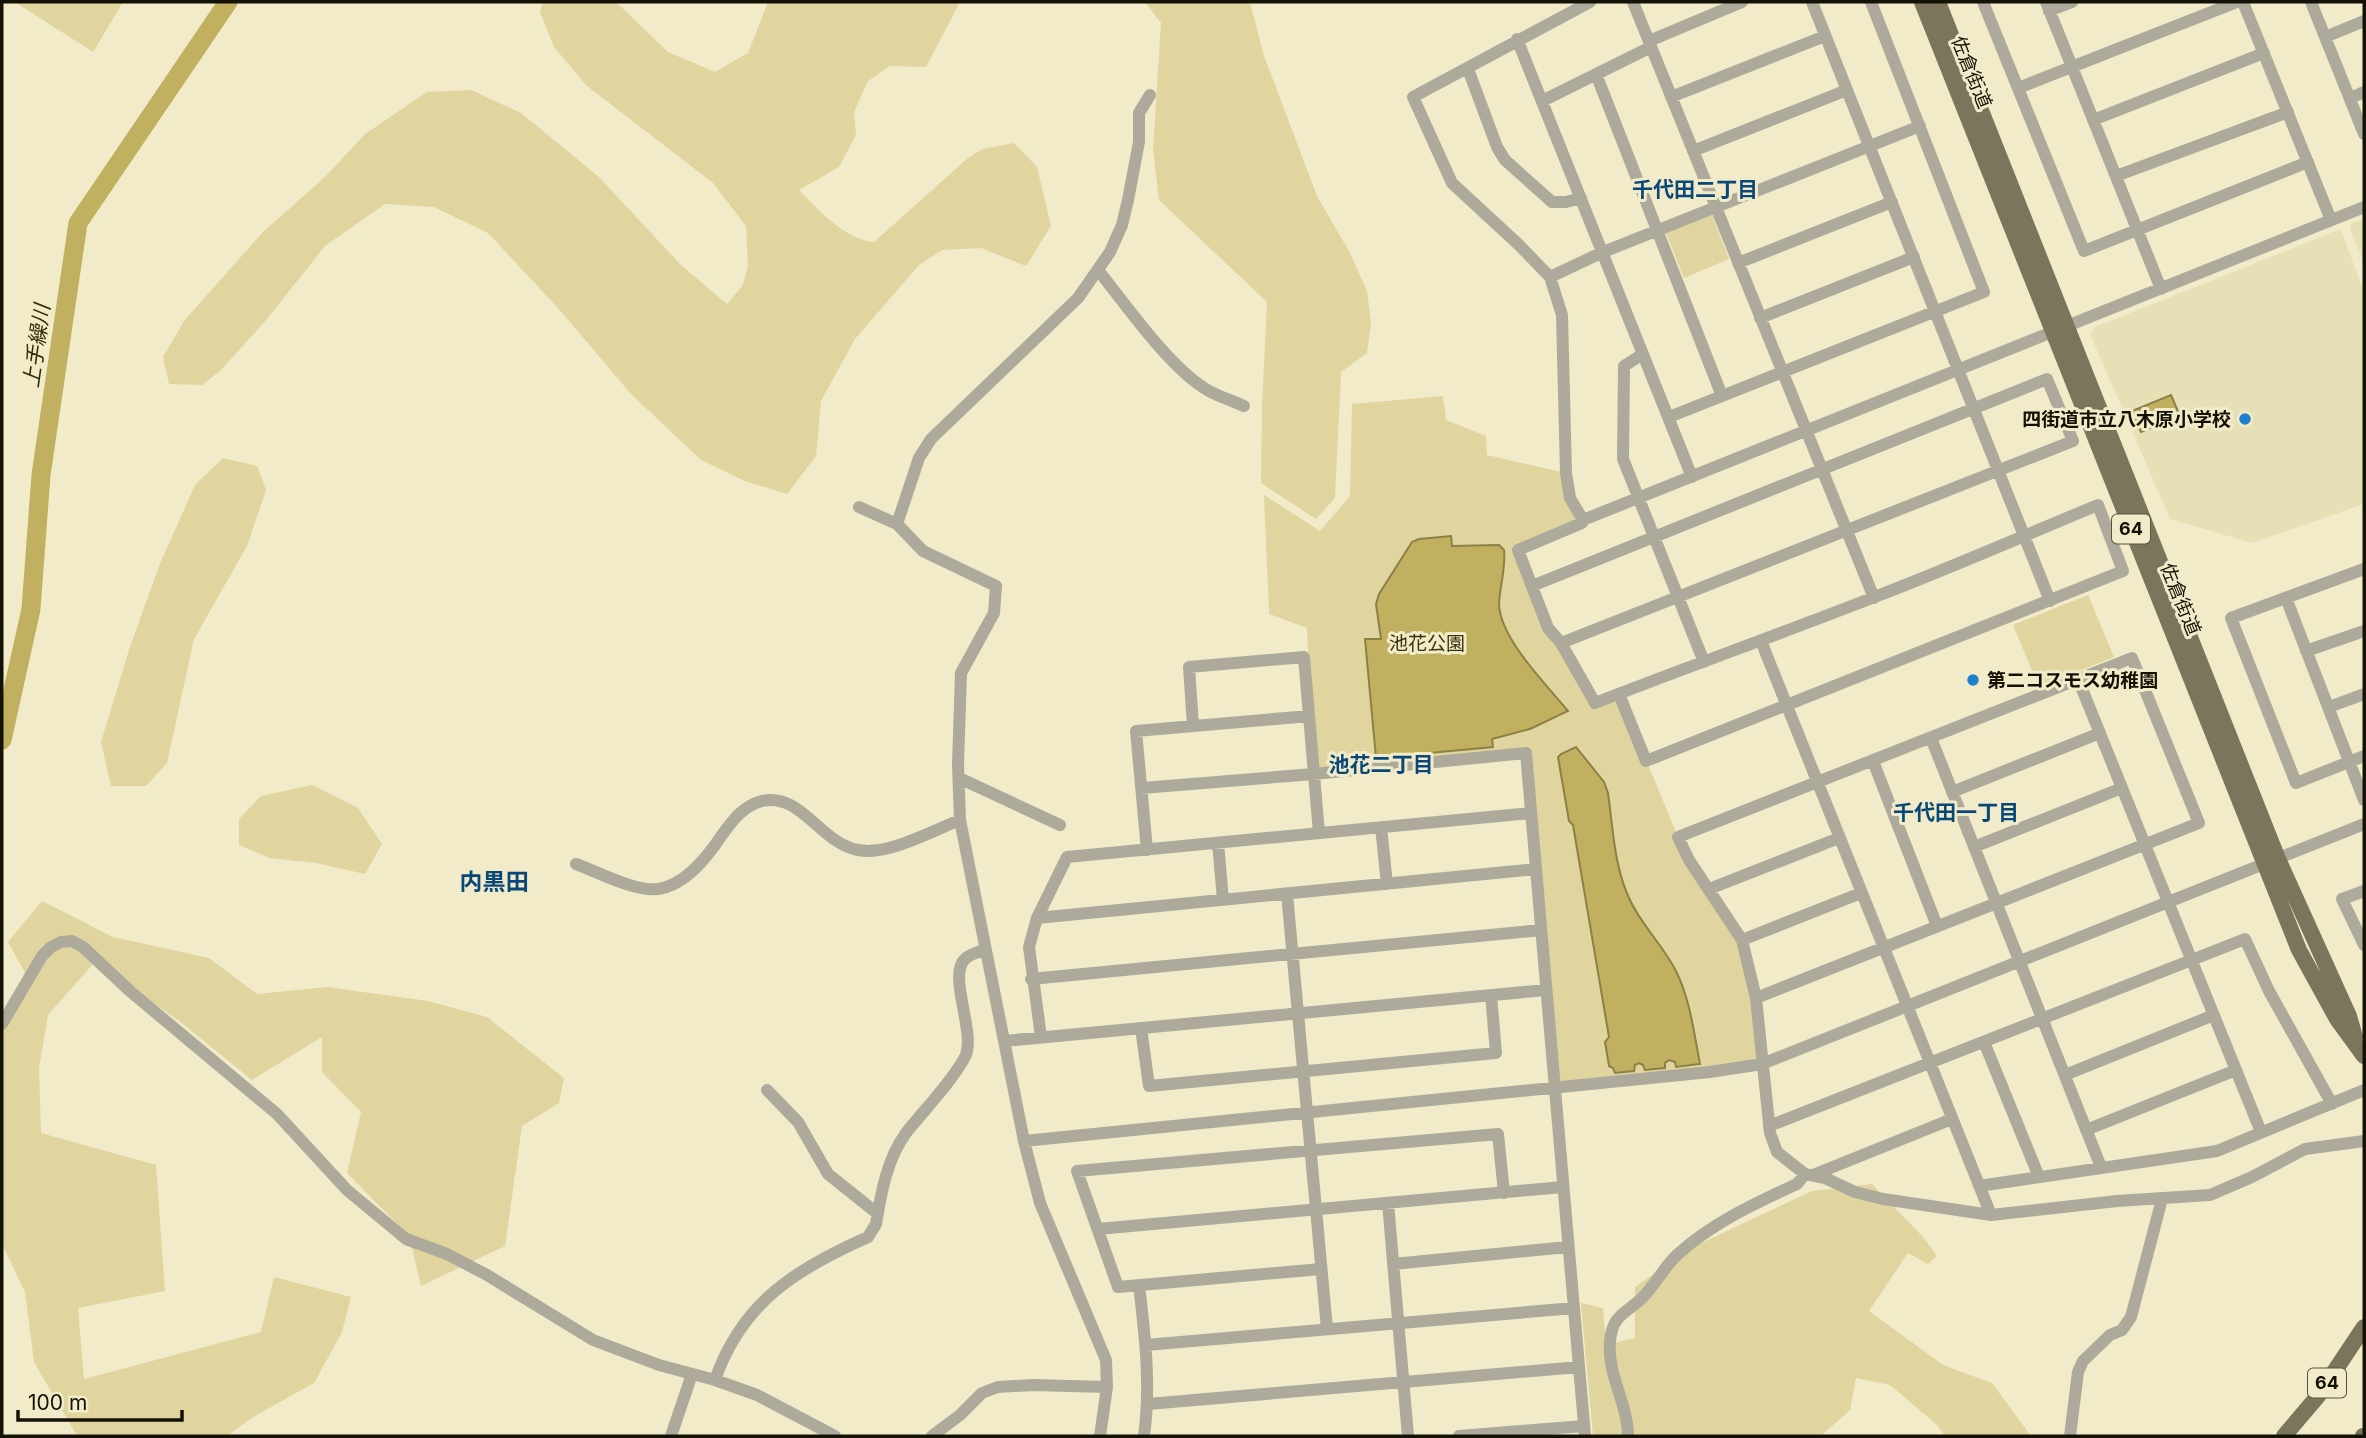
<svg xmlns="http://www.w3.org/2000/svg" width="2366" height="1438" font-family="Inter,'Noto Sans JP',sans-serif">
<rect width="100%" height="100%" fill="#f1ebc9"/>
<path fill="#e7dfb5" d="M 2364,219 L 2364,262 L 2350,229 L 2352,223 Z
M 2338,230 L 2341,230 L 2364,292 L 2364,504 L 2252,543 L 2170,519 L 2090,334 L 2095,327 Z"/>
<path fill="#e0d59e" d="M 15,2 L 123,2 L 93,52 Z
M 542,2 L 616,2 L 668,52 L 715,72 L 748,53 L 768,2 L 960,2 L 926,67 L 890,66 L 868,81 L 854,112 L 856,135 L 839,167 L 799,190 C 820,211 844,239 874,242 L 968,158 L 982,149 L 1014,143 L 1037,167 L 1051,226 L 1026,266 L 981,248 L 942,250 L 919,265 L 855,339 L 821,401 L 816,456 L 787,494 L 745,481 L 701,460 L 631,394 L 558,308 L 488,233 L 434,207 L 385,204 L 325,246 L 267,319 L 221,370 L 202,385 L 169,384 L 163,357 L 184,321 L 263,232 L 325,177 L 365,134 L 427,92 L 471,90 L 521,113 L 599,177 L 680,264 L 727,304 L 743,285 L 748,266 L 746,226 L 713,183 L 587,86 L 554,47 L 540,12 Z
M 1145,2 L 1250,2 L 1264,56 L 1317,196 L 1349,251 L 1367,291 L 1371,323 L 1367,353 L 1341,372 L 1335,498 L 1316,519 L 1261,483 L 1262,407 L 1267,302 L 1159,200 L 1153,149 L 1161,23 Z
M 1712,215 L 1729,259 L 1684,278 L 1666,233 Z
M 1443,396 L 1446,420 L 1486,436 L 1487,455 L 1566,473 L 1582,523 L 1524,547 L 1532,586 L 1595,703 L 1619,694 L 1678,837 L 1742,940 L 1762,1064 L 1554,1088 L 1526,753 L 1314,774 L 1307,628 L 1269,614 L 1264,495 L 1320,531 L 1350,496 L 1352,404 Z
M 223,458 L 257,466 L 266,490 L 247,546 L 194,639 L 167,763 L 146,786 L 111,786 L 101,742 L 129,650 L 159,566 L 195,485 Z
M 2088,595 L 2114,657 L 2039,687 L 2013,625 Z
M 312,785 L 358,808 L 382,844 L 365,874 L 316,863 L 270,858 L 239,845 L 239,819 L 261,796 Z
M 42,901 L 113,937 L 209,958 L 257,994 L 327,987 L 428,1001 L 487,1017 L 564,1078 L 559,1103 L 522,1126 L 505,1246 L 421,1286 L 409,1236 L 347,1173 L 361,1112 L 322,1072 L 322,1037 L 252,1080 L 178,1020 L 94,963 L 48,1015 L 39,1068 L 41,1133 L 156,1165 L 165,1291 L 78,1308 L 84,1379 L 261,1332 L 274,1277 L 351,1297 L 342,1332 L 314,1383 L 253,1417 L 227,1436 L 77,1436 L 34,1362 L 25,1292 L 2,1244 L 2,1018 L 31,983 L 8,942 Z
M 1872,1184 L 1924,1238 L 1937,1256 L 1928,1264 L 1908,1253 L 1869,1311 L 1943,1365 L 1992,1383 L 2031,1436 L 1945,1436 L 1937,1425 L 1890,1385 L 1856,1378 L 1850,1410 L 1821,1436 L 1593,1436 L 1581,1303 L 1603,1308 L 1606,1345 L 1635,1338 L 1635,1287 L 1691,1248 L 1812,1191 Z"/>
<path fill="#c0b060" stroke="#8c8145" stroke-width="2" d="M 2171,395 L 2180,416 L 2141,432 L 2132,411 Z
M 1451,536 L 1452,546 L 1499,545 L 1504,550 C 1506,568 1500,585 1499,603 C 1499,638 1547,685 1568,711 L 1530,729 L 1492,739 L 1493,747 L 1376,758 L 1365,639 L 1381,639 L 1376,604 L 1379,594 L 1412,542 L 1419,539 Z
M 1576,747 L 1604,782 L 1608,793 C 1613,828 1614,865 1629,898 C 1641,925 1663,945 1676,971 C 1690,999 1694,1033 1700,1064 L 1676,1067 L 1675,1062 L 1669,1060 L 1665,1063 L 1665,1068 L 1645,1070 L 1643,1065 L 1639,1063 L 1635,1065 L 1634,1071 L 1615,1073 L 1613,1068 L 1609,1066 L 1605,1042 L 1609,1037 L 1573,825 L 1569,821 L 1558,757 L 1561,754 Z"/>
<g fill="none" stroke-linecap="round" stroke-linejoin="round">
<path stroke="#c0b060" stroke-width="19" d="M 2,740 L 31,609 L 41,475 L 78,223 L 228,2"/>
<path stroke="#adaa9c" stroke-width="12" d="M 1633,2 L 1874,598
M 1812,2 L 2050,601
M 1983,2 L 2084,251 L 2308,162
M 2046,2 L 2161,289
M 2243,2 L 2331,220
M 2311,2 L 2364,134
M 2049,11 L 2072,2
M 2325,37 L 2364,21
M 1517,39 L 1692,477
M 1649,41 L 1742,2
M 1468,69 L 1497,147 L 1505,160 L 1552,202 L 1566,202 L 1581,198
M 1596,74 L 1722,396
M 2018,88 L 2237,2
M 1671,97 L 1825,36
M 2350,98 L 2364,92
M 1542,101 L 1651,47
M 2093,120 L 2264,53
M 1693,151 L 1847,90
M 2116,176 L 2288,112
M 1738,263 L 1892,202
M 1098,270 C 1126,305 1171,370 1209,391 C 1220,397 1233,401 1244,406
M 1550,277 L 1603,252 L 1920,126
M 1760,318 L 1914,257
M 1643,354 L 1624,366 L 1623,459 L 1704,662
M 1669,417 L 1984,292 L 1871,2
M 859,507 L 897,524 L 923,551 L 996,586 L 994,613 L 961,673 L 958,765 L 960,820 L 1024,1141 L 1040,1203 L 1106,1360 L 1107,1387 L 1100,1436
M 1583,520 L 1570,498 L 1566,473 L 1562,315 L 1550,277 L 1519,245 L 1452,183 L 1413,97 L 1590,2
M 897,524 L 919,458 L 931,439 L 1078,298 L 1110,252 L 1122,225 L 1128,200 L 1139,142 L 1139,113 L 1150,95
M 2364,569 L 2231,618 L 2296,783 L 2364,756
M 1532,586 L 2047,379 L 2073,441 L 1561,643
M 2286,598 L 2364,800
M 1761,641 L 1991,1215
M 2306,651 L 2364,631
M 2078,679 L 2261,1132
M 1619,694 L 1646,761 L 2123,571 L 2098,505 C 2023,536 1948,569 1872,598 C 1780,634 1687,667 1595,703 L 1561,643 L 1548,628 L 1518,550 L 1582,523 L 1583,520 L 2364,207
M 2329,707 L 2364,694
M 1193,726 L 1189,667 L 1304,657 L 1319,833
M 1931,738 L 2101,1167
M 1873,761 L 1937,926
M 959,778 L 1060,825
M 1142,788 L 1314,774 L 1526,753 L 1585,1436
M 1952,792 L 2100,733
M 1381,827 L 1387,884
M 1218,843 L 1223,900
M 1974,847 L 2122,788
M 1147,850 L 1136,731 L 1309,716
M 576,864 C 598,872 635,892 658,889 C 686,885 708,856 722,835 C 733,820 743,806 762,801 C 801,792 820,843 858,850 C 887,856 932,831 960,820
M 1709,889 L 1839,838
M 2364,891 L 2342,899 L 2364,945
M 1287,894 L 1327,1329
M 1037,918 L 1536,869
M 1742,940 L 1861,893
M 1031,979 L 1541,930
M 1756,998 L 2199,823 L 2132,658 L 1678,837 L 1689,860 L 1742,940 L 1756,998 L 1770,1133 L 1777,1152 L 1805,1174 L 1825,1178 L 1855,1192 L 1883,1199 L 1991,1215 L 2117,1201 L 2210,1195 L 2252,1177 L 2305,1149 L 2364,1141
M 2,1024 L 42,956 L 51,947 L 61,942 L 72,941 L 83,947 L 131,992 L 277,1114 L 347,1190 L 406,1239 L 447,1254 L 487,1275 L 593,1340 L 659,1365 L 715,1380 L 757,1395 L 835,1436
M 1141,1028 L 1149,1086 L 1496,1053 L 1491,995
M 1041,1037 L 1029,947 L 1037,918 L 1067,857 L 1531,813
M 1004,1041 L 1546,990
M 1984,1042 L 2039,1177
M 2065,1075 L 2214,1015
M 767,1090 L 798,1122 L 828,1174 L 878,1214
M 1769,1126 L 2245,939 L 2269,991 L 2332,1104
M 2086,1130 L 2236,1070
M 1024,1141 L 1710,1072 L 1762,1064 L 2364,824
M 1813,1175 L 1952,1119
M 1979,1186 L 2217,1151 L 2364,1090
M 1388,1203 L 1408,1436
M 1098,1229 L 1563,1187
M 1393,1264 L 1568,1247
M 1321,1269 L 1118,1287 L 1077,1171 L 1498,1134 L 1504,1193
M 1139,1285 C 1145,1336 1151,1385 1144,1436
M 1146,1345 L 1574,1308
M 715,1380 C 742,1302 796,1269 868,1237 L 876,1224 C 881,1193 887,1159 906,1133 C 924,1110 951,1083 965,1057 C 977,1033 946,974 966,958 C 971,954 980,952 985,949
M 1148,1404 L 1579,1367
M 671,1436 L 692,1374
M 932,1436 L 960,1415 L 982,1393 L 998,1387 L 1033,1385 L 1107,1387
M 1459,1436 L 1584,1426
M 1628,1436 C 1628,1404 1607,1375 1610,1342 C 1612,1314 1626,1314 1643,1297 C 1656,1284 1664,1267 1677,1255 C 1712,1223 1754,1204 1797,1184 L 1805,1174
M 2070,1436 L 2078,1372 L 2083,1361 L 2110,1335 L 2122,1330 L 2131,1317 L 2162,1199"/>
<path stroke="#7a755b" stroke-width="16" d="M 1922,2 L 2299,950 L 2337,1019 L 2364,1056
M 1938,2 L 2278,859 L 2349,1016 L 2355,1037
M 2284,1436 L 2318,1396 L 2364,1327
M 2363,1436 L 2364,1436"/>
</g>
<g fill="#207fcb" stroke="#f1ebc9" stroke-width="2.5">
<circle cx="2245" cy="419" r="7"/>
<circle cx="1973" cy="680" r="7"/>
</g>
<g text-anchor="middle" stroke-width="6" stroke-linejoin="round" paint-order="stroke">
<g fill="#f1ebc9" stroke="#565340" stroke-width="2">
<rect x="2112" y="514.5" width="38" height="29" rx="5"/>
<rect x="2308" y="1368.5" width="38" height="29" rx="5"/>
</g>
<g font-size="18" font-weight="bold" fill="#141206">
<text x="2131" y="535">64</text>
<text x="2327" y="1389">64</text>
</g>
<g font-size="19" fill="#141206" stroke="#f1ebc9">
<text transform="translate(1972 72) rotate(68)" y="7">佐倉街道</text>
<text transform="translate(2181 599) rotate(68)" y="7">佐倉街道</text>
</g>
<g font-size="19" font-weight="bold" fill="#141206" stroke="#f1ebc9" text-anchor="end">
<text x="2231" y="426">四街道市立八木原小学校</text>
<text x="1987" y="687" text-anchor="start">第二コスモス幼稚園</text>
</g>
<g font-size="19" fill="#38310d" stroke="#f1ebc9">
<text x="1427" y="650">池花公園</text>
</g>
<g font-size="21" font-weight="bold" fill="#084777" stroke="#f1ebc9">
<text x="1695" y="197">千代田二丁目</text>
<text x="1381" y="772">池花二丁目</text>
<text x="1956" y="820">千代田一丁目</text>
</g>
<g font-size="21" font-style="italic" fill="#322b06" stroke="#f1ebc9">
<text transform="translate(37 346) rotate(-82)" y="7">上手繰川</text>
</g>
<g font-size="23" font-weight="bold" fill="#084777" stroke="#f1ebc9">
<text x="494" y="890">内黒田</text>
</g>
</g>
<rect width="2366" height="1438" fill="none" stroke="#141206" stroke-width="7"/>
<path d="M18 1410v10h164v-10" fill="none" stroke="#141206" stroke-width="3.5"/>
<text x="28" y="1410" font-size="21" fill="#141206" stroke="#f1ebc9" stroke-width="5" paint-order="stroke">100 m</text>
</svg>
